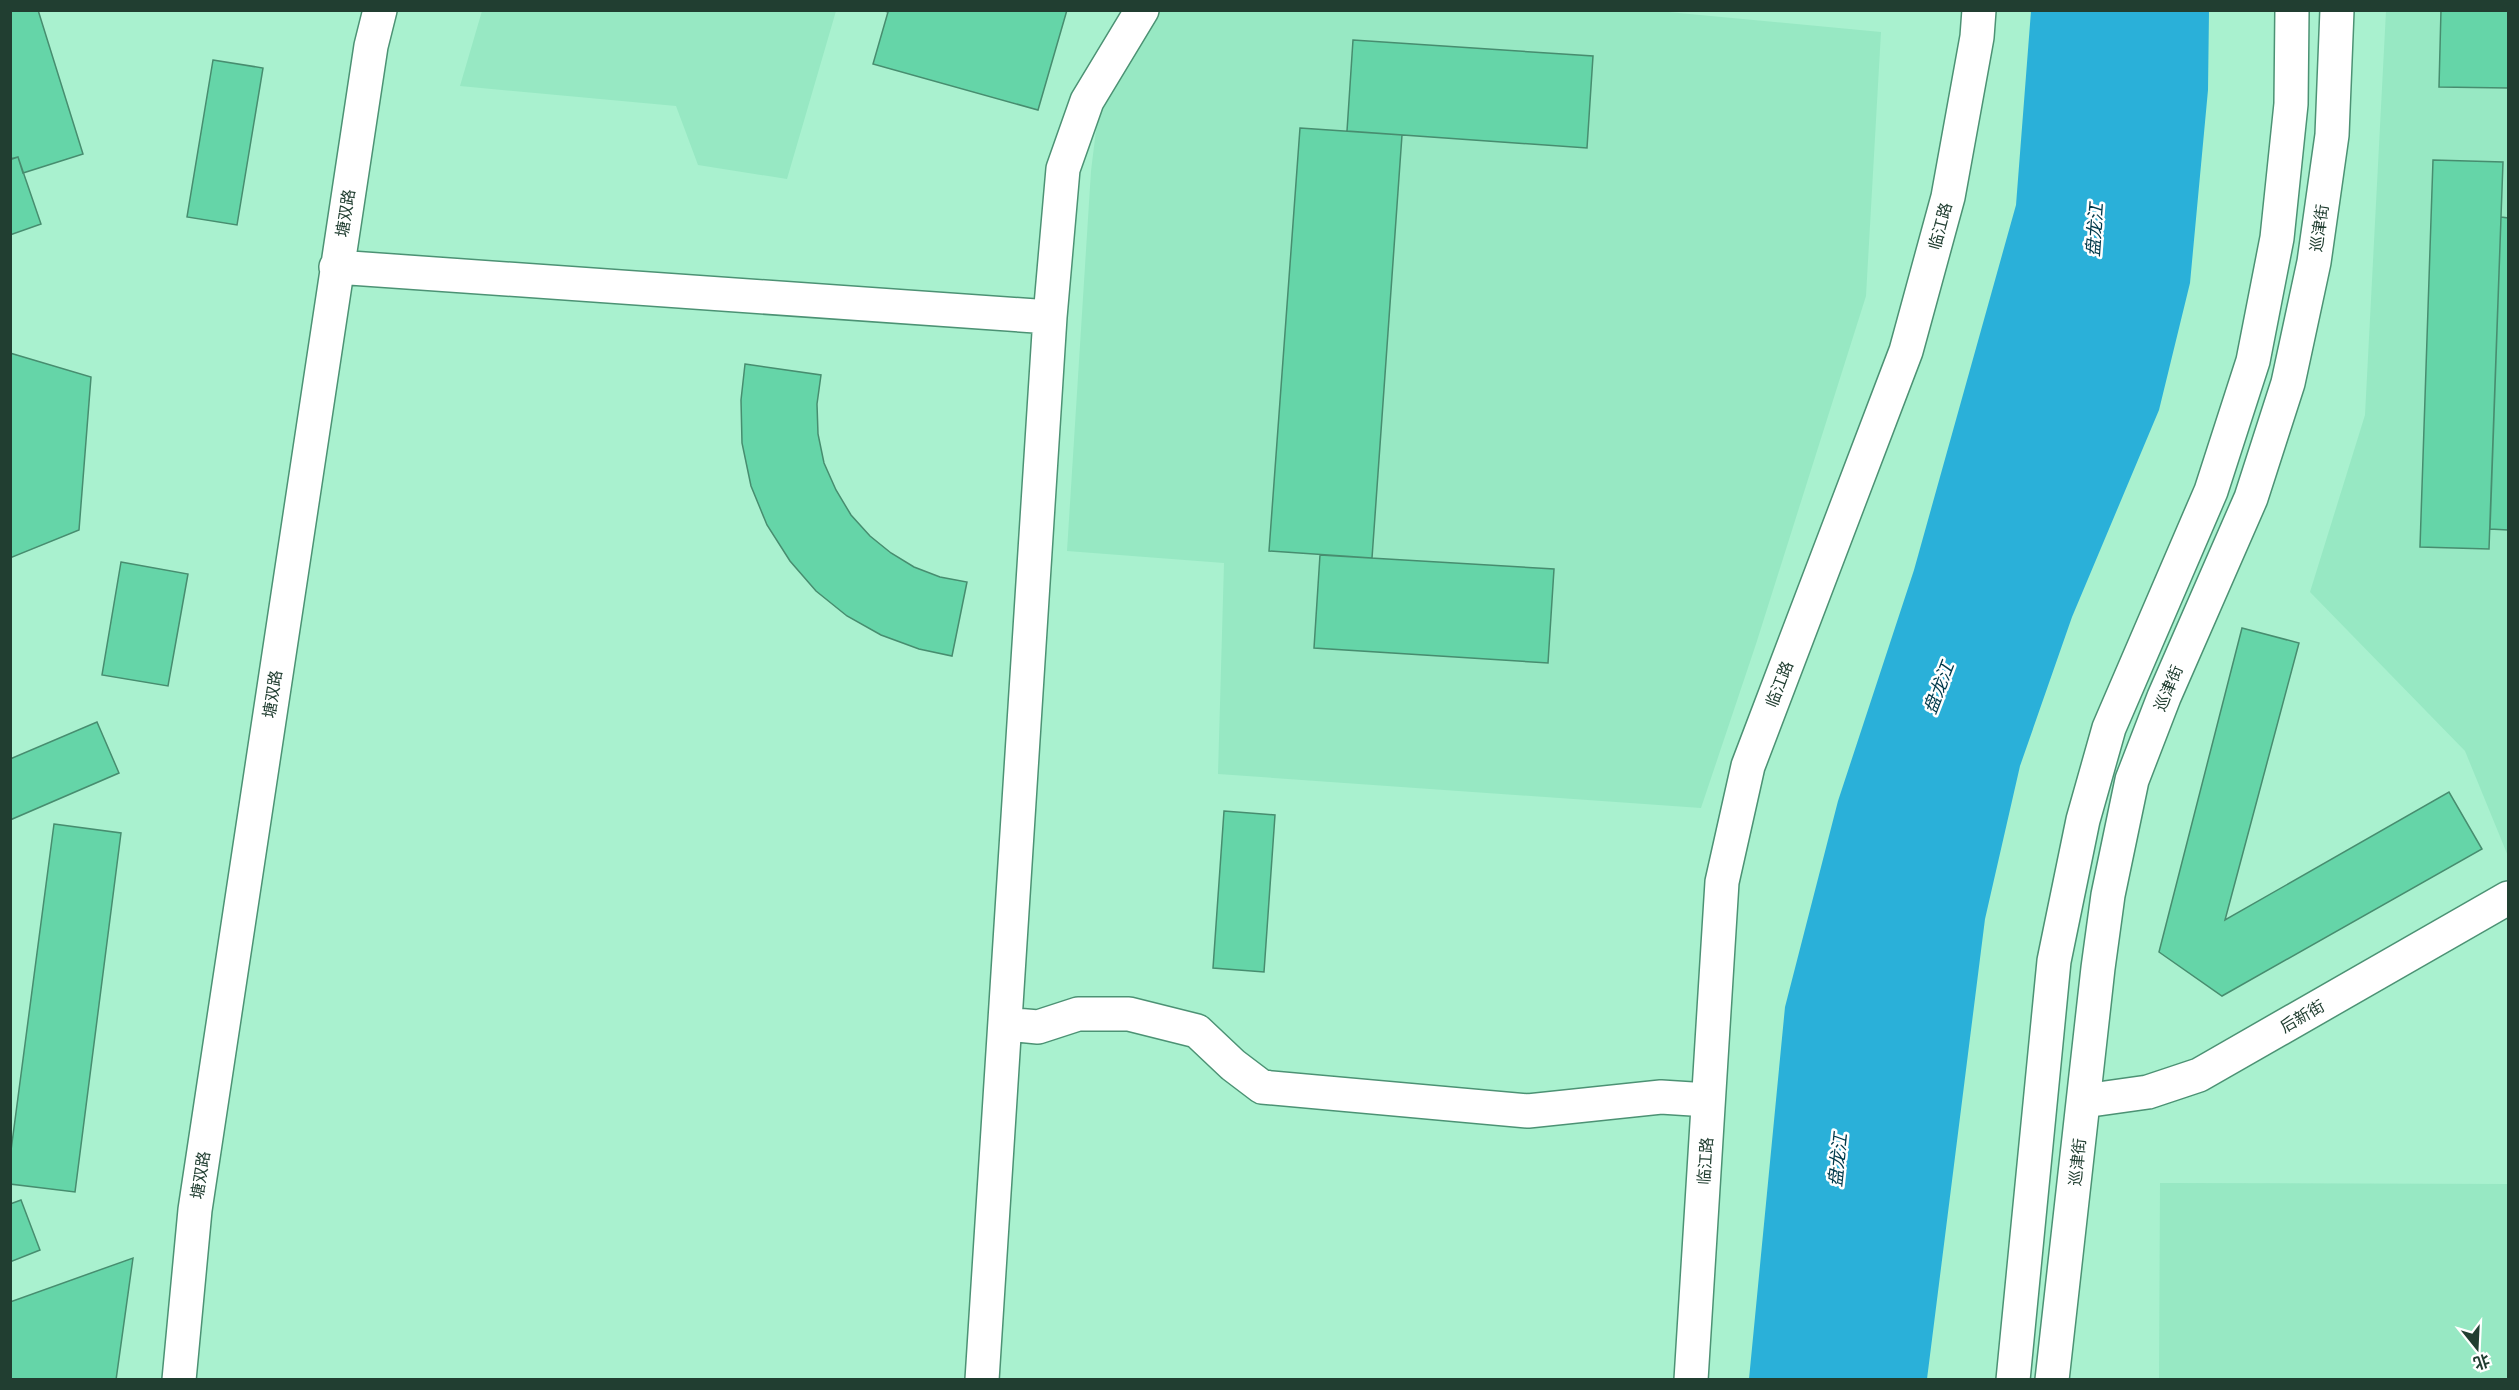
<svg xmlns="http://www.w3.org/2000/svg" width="2519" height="1390" font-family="'Work Sans','Noto Sans SC',sans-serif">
<rect width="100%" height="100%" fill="#a9f1cf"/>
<path fill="#97e8c3" d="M 1647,10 L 1881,32 L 1866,296 L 1756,644 L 1701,808 L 1218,774 L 1224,563 L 1067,551 L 1091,171 L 1098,114 L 1130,55 L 1161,11 Z
M 482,11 L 482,10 L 836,11 L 787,179 L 698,165 L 676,106 L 460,86 Z
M 2386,11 L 2508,11 L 2508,856 L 2465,751 L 2310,592 L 2365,415 Z
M 2160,1183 L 2508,1184 L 2508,1379 L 2159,1379 Z"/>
<path fill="#2ab0d9" d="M 2031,11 L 2209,11 L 2208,90 L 2190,283 L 2159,410 L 2072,617 L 2020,766 L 1985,919 L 1927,1379 L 1749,1379 L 1785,1007 L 1838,801 L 1914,570 L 2016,205 Z"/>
<path fill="#65d5a8" stroke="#478d6f" stroke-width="1.5" d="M 10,10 L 38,10 L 83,154 L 23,173 L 18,157 L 12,159 L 10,154 Z
M 881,10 L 1067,10 L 1038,110 L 873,64 L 888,12 Z
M 2441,10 L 2508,10 L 2508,88 L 2439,87 Z
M 1353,40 L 1593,56 L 1587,148 L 1347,131 Z
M 213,60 L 263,68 L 237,225 L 187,217 Z
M 1300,128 L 1402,135 L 1372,558 L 1269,551 Z
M 18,157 L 41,224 L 10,235 L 10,159 Z
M 2433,160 L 2503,162 L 2489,549 L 2420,547 Z
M 2501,217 L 2508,218 L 2508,530 L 2490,529 Z
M 10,353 L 91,377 L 79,530 L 10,558 Z
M 745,364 L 821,375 L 817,404 L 818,434 L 824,463 L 836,490 L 851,515 L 870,536 L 891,553 L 914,567 L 940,577 L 967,582 L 952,656 L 919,649 L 881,635 L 847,616 L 816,591 L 790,561 L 767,525 L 751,486 L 742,443 L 741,400 Z
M 1320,555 L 1554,569 L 1548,663 L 1314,648 Z
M 121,562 L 188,574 L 168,686 L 102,675 Z
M 2242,628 L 2299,643 L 2225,920 L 2449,792 L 2482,849 L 2222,996 L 2159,952 Z
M 97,722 L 119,773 L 10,820 L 10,759 Z
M 1224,811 L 1275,815 L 1264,972 L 1213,968 Z
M 54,824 L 121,833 L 75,1192 L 10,1184 L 10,1158 Z
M 21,1200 L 40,1250 L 10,1262 L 10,1204 Z
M 133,1258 L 116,1380 L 10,1380 L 10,1302 Z"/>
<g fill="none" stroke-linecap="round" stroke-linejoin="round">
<defs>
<path id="minor" d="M 336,267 L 1050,317
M 1005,1024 L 1038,1027 L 1078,1014 L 1129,1014 L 1197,1031 L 1233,1065 L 1262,1087 L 1528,1111 L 1661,1097 L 1708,1100
M 2084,1101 L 2148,1092 L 2199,1075 L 2508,898
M 179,1380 L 195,1210 L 371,46 L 380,10
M 982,1380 L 1050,317 L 1063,169 L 1087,101 L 1142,10
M 1691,1380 L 1722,882 L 1748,766 L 1906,351 L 1948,197 L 1977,37 L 1979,10"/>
<path id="major" d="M 2013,1380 L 2054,961 L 2083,820 L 2109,728 L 2211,491 L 2253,361 L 2277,238 L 2291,104 L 2292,10
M 2052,1380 L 2098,968 L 2108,895 L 2132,780 L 2164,697 L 2251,498 L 2288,383 L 2314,262 L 2332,135 L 2337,10"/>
</defs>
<use href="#minor" stroke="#4c9274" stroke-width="36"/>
<use href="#major" stroke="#4c9274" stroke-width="36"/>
<use href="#minor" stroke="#fff" stroke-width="33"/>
<use href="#major" stroke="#fff" stroke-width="33"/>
</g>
<g text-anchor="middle" stroke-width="5" stroke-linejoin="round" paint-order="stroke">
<g font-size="16" fill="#213e31" stroke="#fff">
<text transform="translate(345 213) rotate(-81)" y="6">塘双路</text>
<text transform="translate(1940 226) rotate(-75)" y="6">临江路</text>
<text transform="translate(2319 228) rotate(-82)" y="6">巡津街</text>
<text transform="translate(1779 684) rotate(-69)" y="6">临江路</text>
<text transform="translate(2168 688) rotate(-67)" y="6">巡津街</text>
<text transform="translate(272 694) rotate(-81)" y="6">塘双路</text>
<text transform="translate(2302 1016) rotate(-30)" y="6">后新街</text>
<text transform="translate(1705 1161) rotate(-86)" y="6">临江路</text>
<text transform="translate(2077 1162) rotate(-84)" y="6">巡津街</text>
<text transform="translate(200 1175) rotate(-81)" y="6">塘双路</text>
</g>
<g font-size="18" font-style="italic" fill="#00394a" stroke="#fff">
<text transform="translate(2095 230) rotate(-86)" y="6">盘龙江</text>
<text transform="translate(1939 688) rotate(-69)" y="6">盘龙江</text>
<text transform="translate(1838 1160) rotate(-84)" y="6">盘龙江</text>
</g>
</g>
<rect width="2519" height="1390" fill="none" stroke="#213e31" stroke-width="24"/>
<g transform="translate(2477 1348) rotate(162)" stroke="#ffffff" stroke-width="4.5" paint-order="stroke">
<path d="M0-4.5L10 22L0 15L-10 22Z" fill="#213e31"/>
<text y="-9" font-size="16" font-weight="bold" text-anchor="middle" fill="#213e31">北</text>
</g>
</svg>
